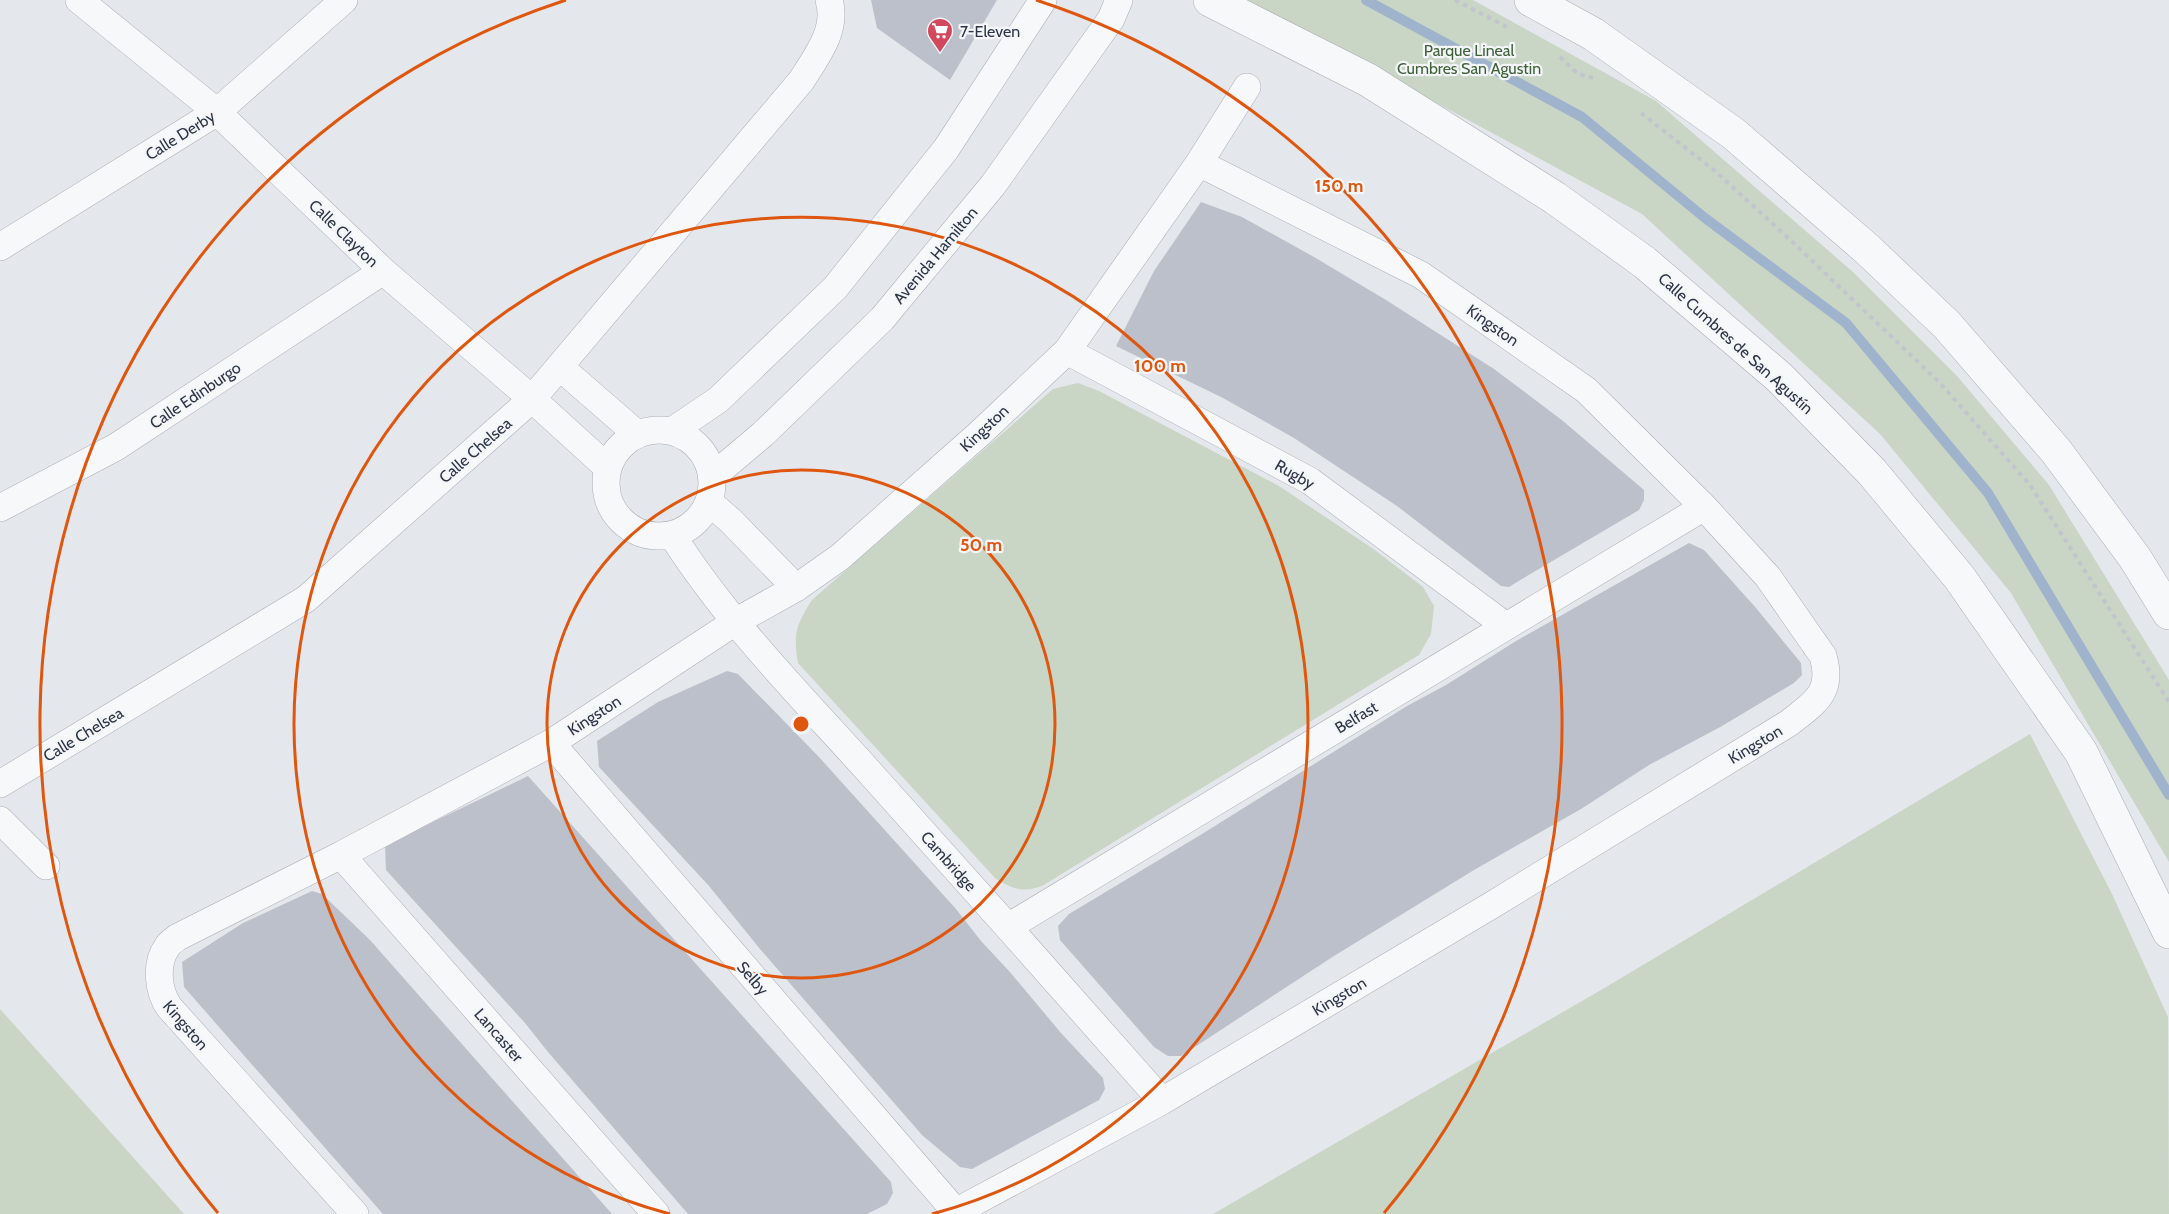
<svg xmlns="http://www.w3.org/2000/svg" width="2169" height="1214" font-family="Cabin,sans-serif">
<rect width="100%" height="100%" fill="#e4e7ec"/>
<path fill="#c9d6c5" d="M 1246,0 L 1473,0 L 1656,101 L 1853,272 L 1957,376 L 2049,485 L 2169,680 L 2169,862 L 2011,593 L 1880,434 L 1642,214 Z
M 1078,383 L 1099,391 L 1279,486 L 1372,548 L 1423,587 L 1434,606 L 1431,634 L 1419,655 L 1042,886 C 1022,893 1014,889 996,879 L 798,663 C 793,634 796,625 812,600 L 1053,389 Z
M 2030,734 L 2113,896 L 2168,1017 L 2169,1214 L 1213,1214 L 1601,990 Z
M 0,1009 L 184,1214 L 0,1214 Z"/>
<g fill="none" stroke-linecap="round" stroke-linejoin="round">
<path stroke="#9fb4cc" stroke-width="10" d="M 1366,0 L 1582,117 L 1705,218 L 1846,323 L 1988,493 L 2169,795"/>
</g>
<path fill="#bbc0ca" d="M 871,0 L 997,0 L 950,80 L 877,28 Z
M 1201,202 L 1242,217 L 1314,257 L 1386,300 L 1494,369 L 1563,421 L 1644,490 L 1644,500 L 1639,510 L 1517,582 L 1509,587 L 1501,586 L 1397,506 L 1294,438 L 1223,398 L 1116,346 L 1154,271 Z
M 1689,543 L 1704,550 L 1756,608 L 1801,663 L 1802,675 L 1794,683 L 1722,726 L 1649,765 L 1581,809 L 1474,870 L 1334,956 L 1181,1056 L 1168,1056 L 1154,1047 L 1060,940 L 1058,926 L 1069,914 L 1202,834 L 1407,706 L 1446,685 L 1516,641 Z
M 727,671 L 738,674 L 818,756 L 956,909 L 981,941 L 1009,971 L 1061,1033 L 1103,1078 L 1105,1089 L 1099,1100 L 972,1169 L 960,1167 L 922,1135 L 760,949 L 709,886 L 599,767 L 597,741 L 658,702 Z
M 528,776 L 891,1182 L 893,1193 L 887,1204 L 867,1214 L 688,1214 L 548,1052 L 525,1023 L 386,870 L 385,845 Z
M 312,891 L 322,894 L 370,940 L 612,1214 L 383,1214 L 184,987 L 182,962 L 243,923 Z"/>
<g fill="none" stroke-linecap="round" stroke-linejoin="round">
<defs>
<path id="minor" d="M 79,0 L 217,112 L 383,271 L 532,399 L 608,468
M 0,247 L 217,112 L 344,0
M 1067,351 L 1310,481 L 1506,626
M 561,368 L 637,434
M606 483a53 53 0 1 1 106 0a53 53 0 1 1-106 0Z
M 672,431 L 718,400 L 835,288 L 946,149 L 1043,0
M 712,477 L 763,434 L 882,319 L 993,185 L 1111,19 L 1119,0
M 709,502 L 731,521 L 796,588
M 0,508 L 116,447 L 383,271
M 672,535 C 728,623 803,698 872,775 C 969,883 1066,992 1162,1101
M 551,743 L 956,1212
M 0,784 L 306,599 L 532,399 L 801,81 C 816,57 838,30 829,0
M 0,820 L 46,866
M 341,855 L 656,1214
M 1008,927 L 1704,507
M 355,1214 L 169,1007 C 158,991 155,964 167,947 C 169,943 174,940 178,937 L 341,855 L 551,743 L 735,622 L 796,588 L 840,557 L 978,435 L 1067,351 L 1199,163 L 1247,87
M 952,1214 L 1162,1101 L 1492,905 L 1789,723 C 1814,703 1834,693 1823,656 L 1768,577 L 1704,507 L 1586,390 L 1421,275 L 1199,163"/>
<path id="tertiary" d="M 1210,0 L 1368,80 L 1555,198 L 1644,262 L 1779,377 L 1872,472 L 1959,577 L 2081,752 L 2169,932
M 1531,0 L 1593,34 L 1734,134 L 1867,249 L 1947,325 L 2056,451 L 2135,558 L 2169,613"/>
</defs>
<use href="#minor" stroke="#a9aeb7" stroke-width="28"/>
<use href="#tertiary" stroke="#a9aeb7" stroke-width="34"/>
<path stroke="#c2c5cb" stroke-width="4" stroke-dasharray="4.5 4.5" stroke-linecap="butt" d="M 1455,0 L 1509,28
M 1560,57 L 1578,74 L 1593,78
M 1641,113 L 1715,171 L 1785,235 L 1940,383 L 2030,485 L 2169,702"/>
<use href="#minor" stroke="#f7f8fa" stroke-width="27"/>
<use href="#tertiary" stroke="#f7f8fa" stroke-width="33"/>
</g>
<g fill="none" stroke="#df570f" stroke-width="3">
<circle cx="801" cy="724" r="254"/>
<path d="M670 1214A507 507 0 1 1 932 1214"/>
<path d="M218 1213A761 761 0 0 1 566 0M1036 0A761 761 0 0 1 1384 1213"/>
</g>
<defs>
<symbol id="supermarket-pin" viewBox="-11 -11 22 30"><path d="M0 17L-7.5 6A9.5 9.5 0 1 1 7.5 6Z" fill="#d1495b" stroke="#f4f6f9"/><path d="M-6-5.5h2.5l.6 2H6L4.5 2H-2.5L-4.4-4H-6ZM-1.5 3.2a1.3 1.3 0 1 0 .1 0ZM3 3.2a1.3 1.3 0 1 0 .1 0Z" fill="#fff"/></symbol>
</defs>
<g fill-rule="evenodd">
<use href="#supermarket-pin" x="925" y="16" width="30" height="40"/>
</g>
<g text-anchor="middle" stroke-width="4.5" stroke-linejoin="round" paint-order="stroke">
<g font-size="16" fill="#2b3445" stroke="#f4f6f9" text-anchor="start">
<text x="960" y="37">7-Eleven</text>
</g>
<g font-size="16" fill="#3f6138" stroke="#f4f6f9">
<text x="1469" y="56">Parque Lineal<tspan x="1469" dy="18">Cumbres San Agustin</tspan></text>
</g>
<g font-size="16" fill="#2b3445" stroke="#f4f6f9">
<text transform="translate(180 135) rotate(-32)" y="6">Calle Derby</text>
<text transform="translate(344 233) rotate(44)" y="6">Calle Clayton</text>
<text transform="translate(935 255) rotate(-50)" y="6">Avenida Hamilton</text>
<text transform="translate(1493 325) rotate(35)" y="6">Kingston</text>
<text transform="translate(1736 343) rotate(42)" y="6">Calle Cumbres de San Agustín</text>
<text transform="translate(195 395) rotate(-34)" y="6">Calle Edinburgo</text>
<text transform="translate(984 428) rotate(-43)" y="6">Kingston</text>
<text transform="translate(475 450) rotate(-41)" y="6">Calle Chelsea</text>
<text transform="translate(1295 474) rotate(30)" y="6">Rugby</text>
<text transform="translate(594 715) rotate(-33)" y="6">Kingston</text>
<text transform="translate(1356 717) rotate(-31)" y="6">Belfast</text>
<text transform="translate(83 734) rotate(-31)" y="6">Calle Chelsea</text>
<text transform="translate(1755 744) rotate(-31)" y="6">Kingston</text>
<text transform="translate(949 861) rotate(48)" y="6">Cambridge</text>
<text transform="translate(753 978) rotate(49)" y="6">Selby</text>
<text transform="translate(1339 996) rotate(-31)" y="6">Kingston</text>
<text transform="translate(186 1025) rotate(49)" y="6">Kingston</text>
<text transform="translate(499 1035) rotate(49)" y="6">Lancaster</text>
</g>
</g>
<circle cx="801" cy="724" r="9" fill="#df570f" stroke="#f4f6f9" stroke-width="3"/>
<g font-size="18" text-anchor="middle" font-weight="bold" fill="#df570f" stroke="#f4f6f9" stroke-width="4.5" stroke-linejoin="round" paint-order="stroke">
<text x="1339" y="192">150 m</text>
<text x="1160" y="372">100 m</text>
<text x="981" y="551">50 m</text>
</g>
</svg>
